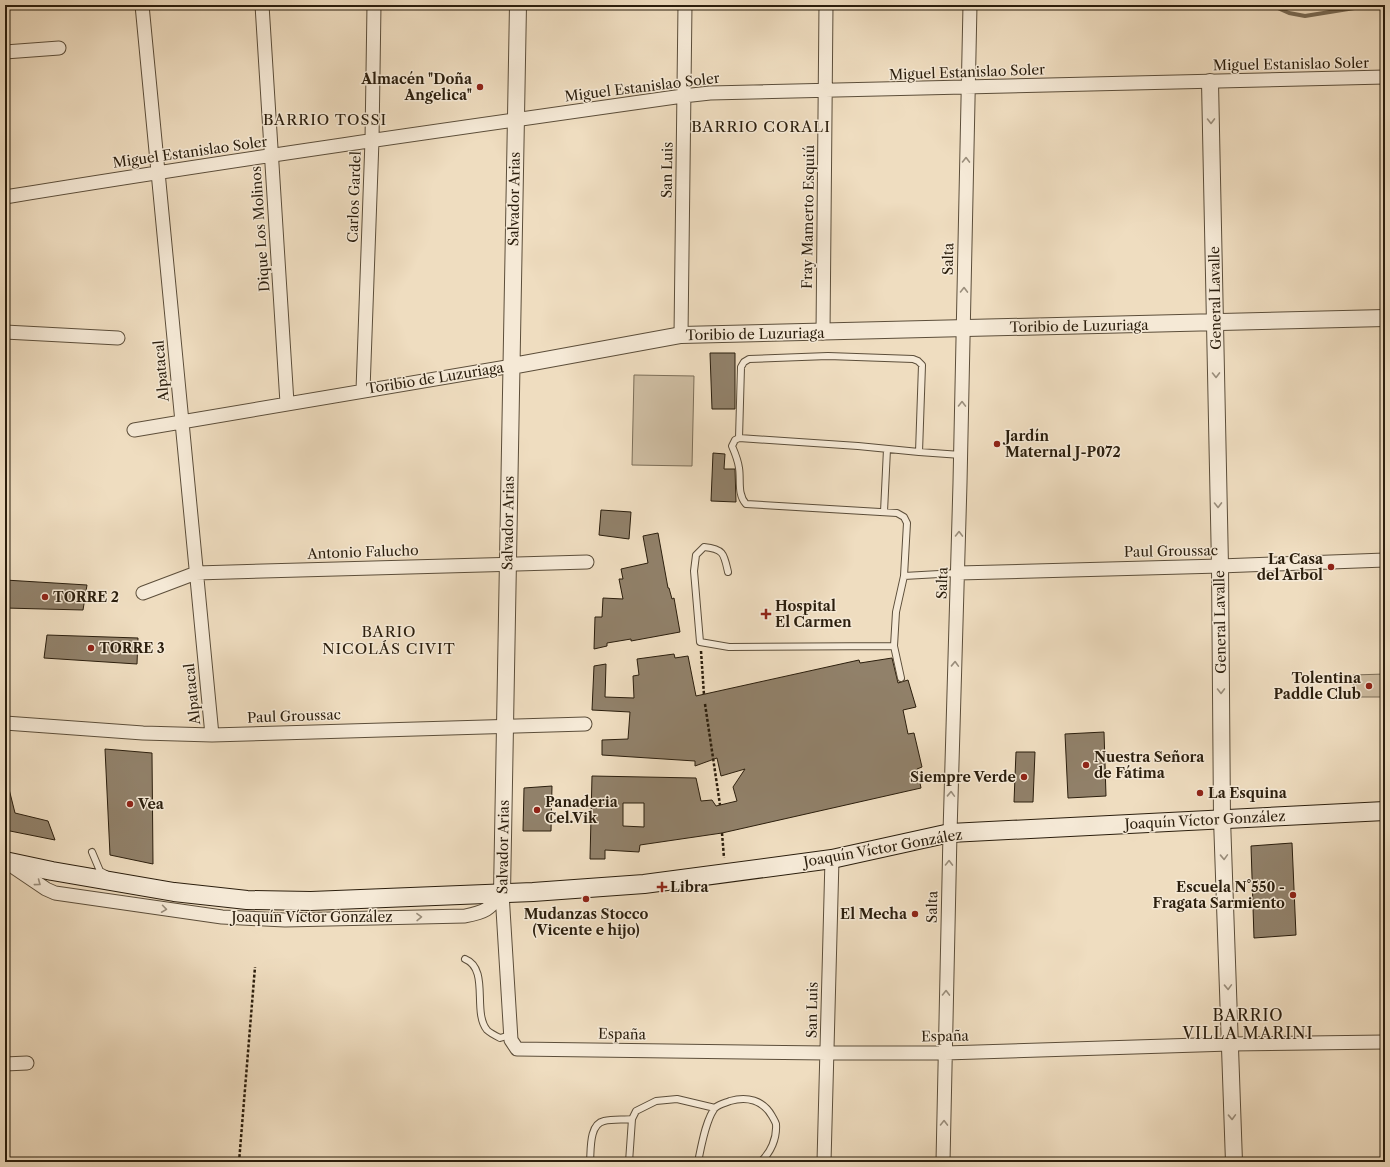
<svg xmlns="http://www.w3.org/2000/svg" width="1390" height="1167" font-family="'Libre Caslon Text',serif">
<rect width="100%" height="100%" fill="#efddc0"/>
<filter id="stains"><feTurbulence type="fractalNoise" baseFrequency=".005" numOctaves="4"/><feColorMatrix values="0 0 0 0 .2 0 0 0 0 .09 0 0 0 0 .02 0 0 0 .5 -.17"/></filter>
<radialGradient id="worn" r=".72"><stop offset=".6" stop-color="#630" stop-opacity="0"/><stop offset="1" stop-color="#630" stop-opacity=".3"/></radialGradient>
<path fill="#cebda2" stroke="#7c6e58" d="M 634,375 L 694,376 L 692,466 L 632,465 Z
M 1385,674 L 1385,697 L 1354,697 L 1353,675 Z"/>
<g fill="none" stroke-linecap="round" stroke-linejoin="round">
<path stroke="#786a54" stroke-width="4" d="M 1271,5 L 1289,13 L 1305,16 L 1373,5"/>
</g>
<path fill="#91816a" stroke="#2b1e0d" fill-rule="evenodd" d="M 710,353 L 735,353 L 735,409 L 712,409 Z
M 713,453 L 725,454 L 724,469 L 735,469 L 736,502 L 711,501 Z
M 601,510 L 631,512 L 629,539 L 599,535 Z
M 658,533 L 668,588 L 669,588 L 672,599 L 674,598 L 680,632 L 631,641 L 631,639 L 607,643 L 607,646 L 594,649 L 595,617 L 602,617 L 603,598 L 623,599 L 619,579 L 623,579 L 621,569 L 648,563 L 643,536 Z
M 5,580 L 87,585 L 83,610 L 5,608 Z
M 47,635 L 138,638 L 137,664 L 44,658 Z
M 674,654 L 675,658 L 688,656 L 696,696 L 859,660 L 860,663 L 892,658 L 898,683 L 908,680 L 916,707 L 903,710 L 908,734 L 914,733 L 922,767 L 917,769 L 921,788 L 722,833 L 640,845 L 639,852 L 605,850 L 605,859 L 590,859 L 592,776 L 696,778 L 701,801 L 712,800 L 716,806 L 737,801 L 733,787 L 745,769 L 721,776 L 717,758 L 695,766 L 695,761 L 602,755 L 602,740 L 628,739 L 630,712 L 592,710 L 594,666 L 606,664 L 605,697 L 634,698 L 633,676 L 639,675 L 637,659 ZM 623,803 L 644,803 L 644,827 L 623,826 Z
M 1104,732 L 1106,796 L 1068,798 L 1065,734 Z
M 105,749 L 152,753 L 153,864 L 110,855 Z
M 1016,752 L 1035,752 L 1033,802 L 1014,802 Z
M 552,786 L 551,831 L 523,831 L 524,788 Z
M 5,789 L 9,789 L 15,813 L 48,821 L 55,840 L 5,830 Z
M 1292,843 L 1296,935 L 1254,938 L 1251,846 Z"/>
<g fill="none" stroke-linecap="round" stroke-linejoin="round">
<defs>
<path id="service" d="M 739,438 L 741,367 L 744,362 L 749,359 L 828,356 L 913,359 L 918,361 L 922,365 L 919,452 L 858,446 L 739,438 L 735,440 L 732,446 C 735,453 738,460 739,468 C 741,480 737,494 746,504 L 897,513 L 904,517 L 907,523 L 904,576 L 957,573
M 919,452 L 961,455
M 884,512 L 887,449
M 728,572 C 724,554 724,549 704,547 L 696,555 L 694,571 L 700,642 L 729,647 L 894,646
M 901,678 L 894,646 L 896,612 L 904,576
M 92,852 L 100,871 L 106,874
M 465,959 C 490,969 472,1012 487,1030 C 490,1033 496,1036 500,1038 L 510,1035
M 590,1162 C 591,1150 589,1124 604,1121 C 613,1119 623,1120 632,1119
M 629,1162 L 632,1119 L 636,1111 L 656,1101 L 677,1099 L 715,1108
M 698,1162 C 701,1148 706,1117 716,1107 C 720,1104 725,1103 730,1101 C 747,1096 763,1100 772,1116 C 773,1118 775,1121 776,1124 C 777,1138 771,1153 760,1162"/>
<path id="minor" d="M 142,5 L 212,735
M 262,5 L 287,403
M 5,52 L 59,48
M 5,197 C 231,160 457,128 683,96 L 710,93 L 1385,77
M 5,332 L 118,338
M 823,333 L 826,5
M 681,335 L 685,5
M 363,390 L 372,140 L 374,5
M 134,430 L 512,366
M 958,573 L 1220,566 L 1385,560
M 143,593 L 196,573 L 587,562
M 5,723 L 143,733 L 212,735 L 585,724
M 12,866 L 46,889 L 55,893 L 222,917 L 285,920 L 465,916 C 485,912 489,910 502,893
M 502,893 L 511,1040 L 517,1049 L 827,1053 L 945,1053 L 1230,1044 L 1385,1042
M 5,1064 L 27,1063
M 824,1162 L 832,859
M 943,1162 L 950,833 L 960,483 L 970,5"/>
<path id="tertiary" d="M 1210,82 L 1220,566 L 1222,819 L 1234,1162
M 512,366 L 681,335 L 1385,318
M 502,893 L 518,5"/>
<path id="secondary" d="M 5,861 L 52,871 L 174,892 L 247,900 L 311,901 L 533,892 L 644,884 L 832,859 L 950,833 L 1385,811"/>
</defs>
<use href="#service" stroke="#5c4e3a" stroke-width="8"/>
<use href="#minor" stroke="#5c4e3a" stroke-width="15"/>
<use href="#tertiary" stroke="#5c4e3a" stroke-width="18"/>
<use href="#secondary" stroke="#2b1e0d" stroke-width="20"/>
<path stroke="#2b1e0d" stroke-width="2.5" stroke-dasharray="3 2" stroke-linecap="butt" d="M 701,651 L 704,695
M 705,704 L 720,805
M 722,833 L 724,858
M 239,1162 L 255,967"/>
<use href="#service" stroke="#f5e9d6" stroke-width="6"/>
<use href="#minor" stroke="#f5e9d6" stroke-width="13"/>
<use href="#tertiary" stroke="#f5e9d6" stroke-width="16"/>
<use href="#secondary" stroke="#f5e9d6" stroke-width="18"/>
</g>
<defs><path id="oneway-chevron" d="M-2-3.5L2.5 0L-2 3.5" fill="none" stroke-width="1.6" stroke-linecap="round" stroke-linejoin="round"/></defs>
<g stroke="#9a8e7c">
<use href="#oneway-chevron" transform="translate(1211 121) rotate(89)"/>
<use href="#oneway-chevron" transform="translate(966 160) rotate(-89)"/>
<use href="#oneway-chevron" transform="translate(964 290) rotate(-89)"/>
<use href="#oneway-chevron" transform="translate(1216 375) rotate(89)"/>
<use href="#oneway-chevron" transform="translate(962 404) rotate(-89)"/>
<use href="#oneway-chevron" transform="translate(1218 505) rotate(89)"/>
<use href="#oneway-chevron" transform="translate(959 534) rotate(-89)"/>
<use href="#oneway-chevron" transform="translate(955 664) rotate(-88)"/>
<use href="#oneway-chevron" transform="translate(1221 691) rotate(89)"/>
<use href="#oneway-chevron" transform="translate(951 794) rotate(-88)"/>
<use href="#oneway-chevron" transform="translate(1224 857) rotate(88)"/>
<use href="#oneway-chevron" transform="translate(949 863) rotate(-89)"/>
<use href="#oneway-chevron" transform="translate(38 883) rotate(37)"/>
<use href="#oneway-chevron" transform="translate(164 909) rotate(8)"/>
<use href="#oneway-chevron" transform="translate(419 917) rotate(-1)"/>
<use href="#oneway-chevron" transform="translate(1228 987) rotate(88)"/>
<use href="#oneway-chevron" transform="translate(946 993) rotate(-89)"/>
<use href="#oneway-chevron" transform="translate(1232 1117) rotate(88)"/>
<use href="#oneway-chevron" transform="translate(944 1123) rotate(-89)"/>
</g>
<g fill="#8f2418" stroke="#f5e9d6" stroke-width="1.5">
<circle cx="480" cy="87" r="4"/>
<circle cx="997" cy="444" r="4"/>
<circle cx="1331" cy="567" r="4"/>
<circle cx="45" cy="597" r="4"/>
<path d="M764 608h4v4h4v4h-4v4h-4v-4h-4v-4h4z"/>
<circle cx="91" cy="648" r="4"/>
<circle cx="1369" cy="686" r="4"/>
<circle cx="1086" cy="765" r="4"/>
<circle cx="1024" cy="777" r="4"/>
<circle cx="1200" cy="793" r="4"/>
<circle cx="130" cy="804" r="4"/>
<circle cx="537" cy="810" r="4"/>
<path d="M660 881h4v4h4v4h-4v4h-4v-4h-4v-4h4z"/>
<circle cx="1293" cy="895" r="4"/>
<circle cx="586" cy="899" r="4"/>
<circle cx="915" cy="914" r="4"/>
</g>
<g text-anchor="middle" stroke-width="3" stroke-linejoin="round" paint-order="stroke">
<g font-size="14" fill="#2b1e0d" stroke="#f5e9d6">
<text transform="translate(1291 64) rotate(-1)" y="5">Miguel Estanislao Soler</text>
<text transform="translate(967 72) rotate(-2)" y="5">Miguel Estanislao Soler</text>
<text transform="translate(642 87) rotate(-7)" y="5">Miguel Estanislao Soler</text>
<text transform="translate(190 152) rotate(-8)" y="5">Miguel Estanislao Soler</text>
<text transform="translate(667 170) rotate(-89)" y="5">San Luis</text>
<text transform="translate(354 197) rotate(-88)" y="5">Carlos Gardel</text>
<text transform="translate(514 199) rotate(-89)" y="5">Salvador Arias</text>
<text transform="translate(808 217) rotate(-89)" y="5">Fray Mamerto Esquiú</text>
<text transform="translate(260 229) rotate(-94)" y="5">Dique Los Molinos</text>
<text transform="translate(948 259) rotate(-89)" y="5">Salta</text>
<text transform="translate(1215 298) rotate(-91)" y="5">General Lavalle</text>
<text transform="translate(1079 326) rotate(-1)" y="5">Toribio de Luzuriaga</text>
<text transform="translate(755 334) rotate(-1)" y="5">Toribio de Luzuriaga</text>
<text transform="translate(161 371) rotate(-95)" y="5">Alpatacal</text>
<text transform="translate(435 378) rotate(-9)" y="5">Toribio de Luzuriaga</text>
<text transform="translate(508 523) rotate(-89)" y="5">Salvador Arias</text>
<text transform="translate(1171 551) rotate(-1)" y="5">Paul Groussac</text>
<text transform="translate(363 552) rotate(-2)" y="5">Antonio Falucho</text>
<text transform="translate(942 583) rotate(-88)" y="5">Salta</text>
<text transform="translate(1220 622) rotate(-91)" y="5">General Lavalle</text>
<text transform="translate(192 694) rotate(-96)" y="5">Alpatacal</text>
<text transform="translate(294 716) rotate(-2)" y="5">Paul Groussac</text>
<text transform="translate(1205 820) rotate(-3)" y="5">Joaquín Víctor González</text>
<text transform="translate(503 847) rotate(-89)" y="5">Salvador Arias</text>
<text transform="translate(883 848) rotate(-10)" y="5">Joaquín Víctor González</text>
<text transform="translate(932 907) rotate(-89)" y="5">Salta</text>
<text x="312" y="922">Joaquín Víctor González</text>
<text transform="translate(812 1010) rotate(-89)" y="5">San Luis</text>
<text transform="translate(622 1034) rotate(1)" y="5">España</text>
<text transform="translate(945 1036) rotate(-1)" y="5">España</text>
</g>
<g font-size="14" font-weight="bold" fill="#2b1e0d" stroke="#f5e9d6" text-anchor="start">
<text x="472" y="84" text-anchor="end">Almacén "Doña<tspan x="472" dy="16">Angelica"</tspan></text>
<text x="1005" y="441">Jardín<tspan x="1005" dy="16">Maternal J-P072</tspan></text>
<text x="1323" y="564" text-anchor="end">La Casa<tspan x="1323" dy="16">del Arbol</tspan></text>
<text x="53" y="602">TORRE 2</text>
<text x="775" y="611">Hospital<tspan x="775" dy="16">El Carmen</tspan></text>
<text x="99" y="653">TORRE 3</text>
<text x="1361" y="683" text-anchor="end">Tolentina<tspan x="1361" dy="16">Paddle Club</tspan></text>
<text x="1094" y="762">Nuestra Señora<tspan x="1094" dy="16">de Fátima</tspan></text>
<text x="1016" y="782" text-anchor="end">Siempre Verde</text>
<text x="1208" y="798">La Esquina</text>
<text x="545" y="807">Panaderia<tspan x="545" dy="16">Cel.Vik</tspan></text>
<text x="138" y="809">Vea</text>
<text x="670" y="892">Libra</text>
<text x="1285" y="892" text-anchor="end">Escuela N°550 -<tspan x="1285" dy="16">Fragata Sarmiento</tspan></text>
<text x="586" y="919" text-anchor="middle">Mudanzas Stocco<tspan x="586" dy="16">(Vicente e hijo)</tspan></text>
<text x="907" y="919" text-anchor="end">El Mecha</text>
</g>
<g font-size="15" letter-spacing="1" fill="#2b1e0d" stroke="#f5e9d6">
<text x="325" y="125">BARRIO TOSSI</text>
<text x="761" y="132">BARRIO CORALI</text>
<text x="389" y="637">BARIO<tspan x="389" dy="17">NICOLÁS CIVIT</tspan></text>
</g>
<g font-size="16" letter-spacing="1" fill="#2b1e0d" stroke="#f5e9d6">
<text x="1248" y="1021">BARRIO<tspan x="1248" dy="18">VILLA MARINI</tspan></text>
</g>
</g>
<rect width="1390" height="1167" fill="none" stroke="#efddc0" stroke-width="20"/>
<rect x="6" y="6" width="1378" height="1155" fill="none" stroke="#2b1e0d" stroke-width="2"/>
<rect x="10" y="10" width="1370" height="1147" fill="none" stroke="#2b1e0d"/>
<rect width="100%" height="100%" filter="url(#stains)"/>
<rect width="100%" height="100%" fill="url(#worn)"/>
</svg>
